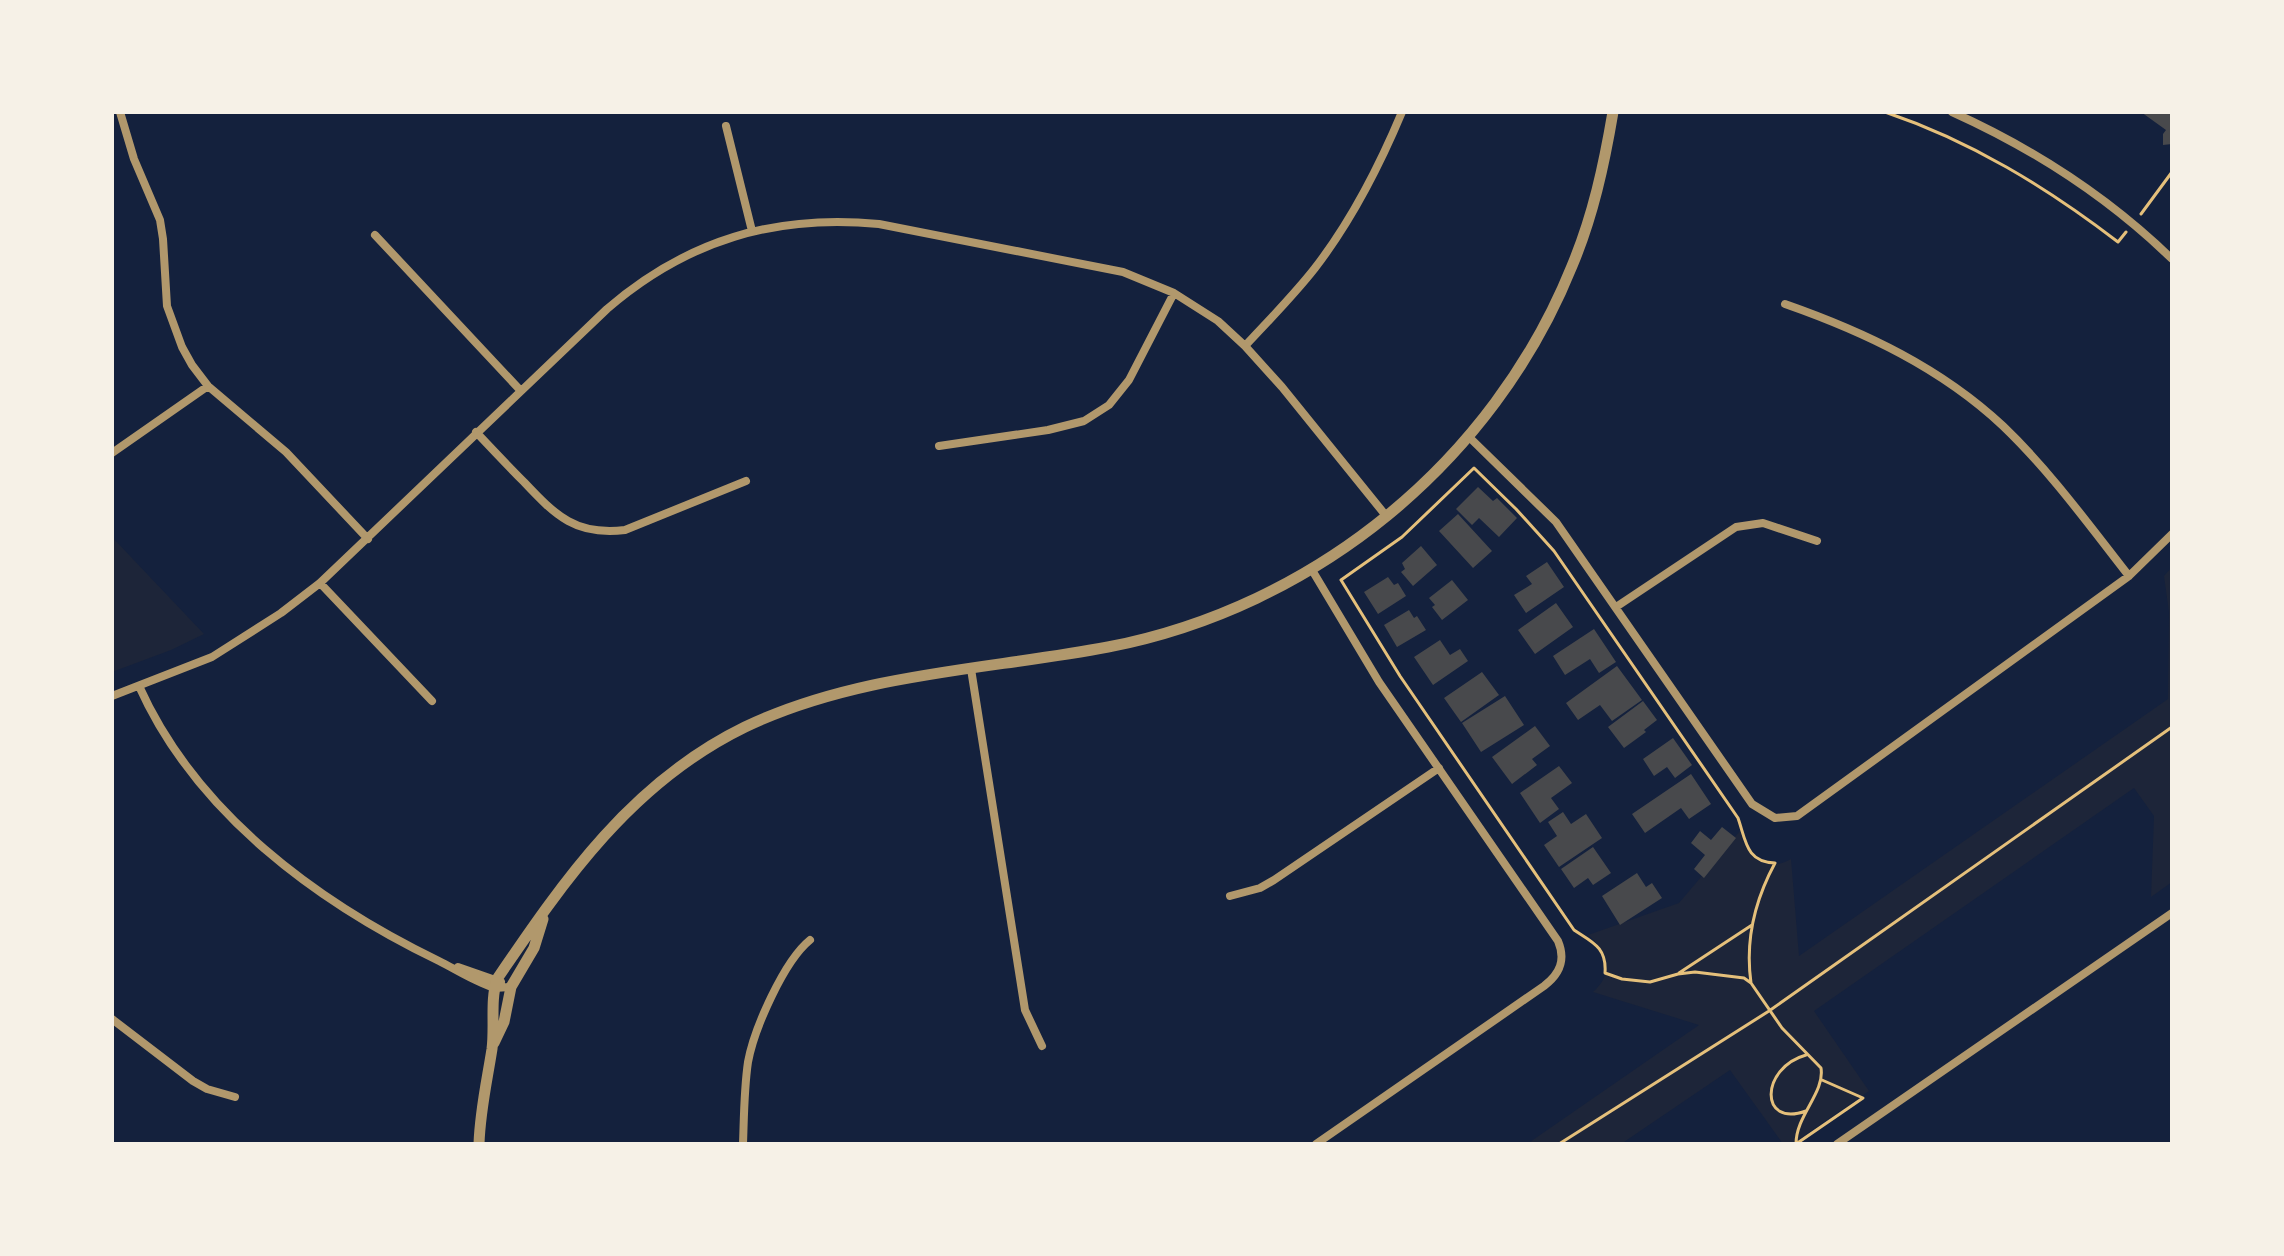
<svg xmlns="http://www.w3.org/2000/svg" width="2284" height="1256" font-family="'Roboto Condensed',sans-serif">
<rect width="100%" height="100%" fill="#14213d"/>
<path fill="#1d2539" d="M 112,537 L 204,634 L 171,650 L 112,672 Z
M 2172,567 L 2172,882 L 2151,897 L 2154,816 L 2134,788 L 1814,1011 L 1869,1091 L 1792,1144 L 1783,1144 L 1730,1070 L 1621,1144 L 1527,1144 L 1699,1025 L 1593,992 C 1614,974 1609,952 1588,935 L 1679,903 L 1740,831 C 1745,857 1765,874 1791,859 L 1799,956 L 2168,699 L 2169,612 L 2164,576 Z"/>
<path fill="#48494c" d="M 2141,112 L 2172,112 L 2172,144 L 2163,145 L 2163,134 L 2166,130 Z
M 1478,487 L 1493,501 L 1497,498 L 1517,518 L 1499,537 L 1479,518 L 1472,525 L 1456,509 Z
M 1458,514 L 1492,551 L 1473,568 L 1439,531 Z
M 1421,546 L 1437,565 L 1413,586 L 1401,572 L 1405,569 L 1402,563 Z
M 1547,562 L 1564,587 L 1526,613 L 1514,595 L 1532,584 L 1526,576 Z
M 1388,577 L 1394,585 L 1398,583 L 1406,596 L 1378,614 L 1364,592 Z
M 1452,580 L 1468,600 L 1442,620 L 1432,607 L 1435,605 L 1429,598 Z
M 1556,603 L 1573,627 L 1535,654 L 1518,630 Z
M 1409,610 L 1414,618 L 1417,616 L 1426,630 L 1397,647 L 1384,625 Z
M 1594,629 L 1616,662 L 1599,673 L 1590,659 L 1565,675 L 1553,656 Z
M 1440,640 L 1450,655 L 1460,649 L 1468,661 L 1433,685 L 1414,657 Z
M 1617,666 L 1642,700 L 1612,721 L 1600,705 L 1578,720 L 1566,703 Z
M 1482,672 L 1499,695 L 1461,722 L 1444,698 Z
M 1505,696 L 1524,725 L 1481,752 L 1462,723 Z
M 1643,701 L 1657,720 L 1644,730 L 1646,732 L 1624,748 L 1608,727 Z
M 1535,726 L 1550,746 L 1532,759 L 1537,765 L 1512,784 L 1492,757 Z
M 1673,738 L 1692,765 L 1675,778 L 1667,767 L 1654,776 L 1643,759 Z
M 1559,766 L 1572,783 L 1551,798 L 1559,809 L 1540,823 L 1520,793 Z
M 1691,774 L 1711,804 L 1689,819 L 1681,808 L 1645,833 L 1632,814 Z
M 1563,812 L 1571,824 L 1586,814 L 1602,838 L 1559,867 L 1544,845 L 1557,836 L 1548,822 Z
M 1722,827 L 1736,838 L 1704,878 L 1694,869 L 1705,855 L 1691,843 L 1700,831 L 1711,840 Z
M 1593,847 L 1611,873 L 1593,885 L 1588,878 L 1574,888 L 1561,869 Z
M 1637,873 L 1646,887 L 1652,883 L 1662,898 L 1620,925 L 1602,896 Z"/>
<g fill="none" stroke-linecap="round" stroke-linejoin="round">
<path stroke="#e5c07b" stroke-width="3" d="M 1885,112 C 1971,141 2046,187 2118,242 L 2126,232
M 2141,214 L 2172,172
M 1679,973 L 1752,925
M 1751,983 C 1745,941 1755,900 1775,863 C 1746,862 1746,841 1738,818 L 1554,551 L 1516,509 L 1474,468 L 1402,537 L 1341,580 L 1400,676 L 1574,930 C 1592,942 1607,947 1605,973 L 1622,979 L 1650,982 L 1678,974 L 1695,972 L 1744,978 L 1751,983 L 1782,1028 L 1821,1068 C 1825,1093 1796,1115 1796,1144 L 1863,1098 L 1822,1080
M 1806,1055 C 1760,1068 1759,1128 1806,1111
M 1559,1144 L 1769,1011 L 2172,727"/>
<path stroke="#b1986c" stroke-width="8" d="M 120,112 L 134,159 L 160,220 L 163,239 L 167,306 L 182,347 L 192,365 L 208,386 L 286,452 L 368,539
M 1952,112 C 2034,149 2108,197 2172,259
M 726,126 L 752,231
M 375,235 L 521,391
M 1785,304 C 1865,332 1941,368 2003,426 C 2050,471 2089,525 2129,576
M 1245,346 C 1269,320 1294,295 1315,268 C 1352,220 1379,167 1402,112
M 476,432 C 492,449 508,466 524,482 C 556,516 576,536 625,530 L 746,481
M 1469,437 L 1556,522 L 1752,804 L 1775,818 L 1797,816 L 2129,576 L 2172,534
M 939,446 L 1048,430 L 1084,421 L 1109,405 L 1129,380 L 1174,293
M 112,453 L 208,386
M 1312,570 L 1379,682 L 1558,941 C 1566,960 1560,974 1544,986 L 1316,1144
M 320,583 L 432,701
M 1616,607 L 1736,527 L 1763,523 L 1817,541
M 971,669 L 1025,1010 L 1042,1046
M 139,686 C 196,813 317,902 439,961 C 453,968 467,977 482,983 L 494,988 L 511,987
M 112,696 L 212,657 L 281,613 L 320,583 L 607,309 C 687,240 775,214 879,224 L 1123,272 L 1174,293 L 1218,321 L 1245,346 L 1282,387 L 1387,517
M 1230,896 L 1260,888 L 1274,880 L 1439,768
M 458,967 L 501,982
M 112,1019 L 193,1081 L 207,1089 L 235,1097
M 743,1144 C 744,1117 744,1089 748,1062 C 754,1029 784,961 810,940
M 1837,1144 L 2172,913"/>
<path stroke="#b1986c" stroke-width="11" d="M 494,1043 L 504,1022 L 511,987 L 534,948 L 543,919
M 479,1144 C 480,1111 487,1081 492,1049 C 495,1026 490,1001 497,979 C 565,879 632,782 745,727 C 858,673 987,670 1108,647 C 1315,607 1493,462 1572,266 C 1593,216 1604,165 1613,112"/>
</g>
<rect width="2284" height="1256" fill="none" stroke="#f6f1e7" stroke-width="228"/>
</svg>
